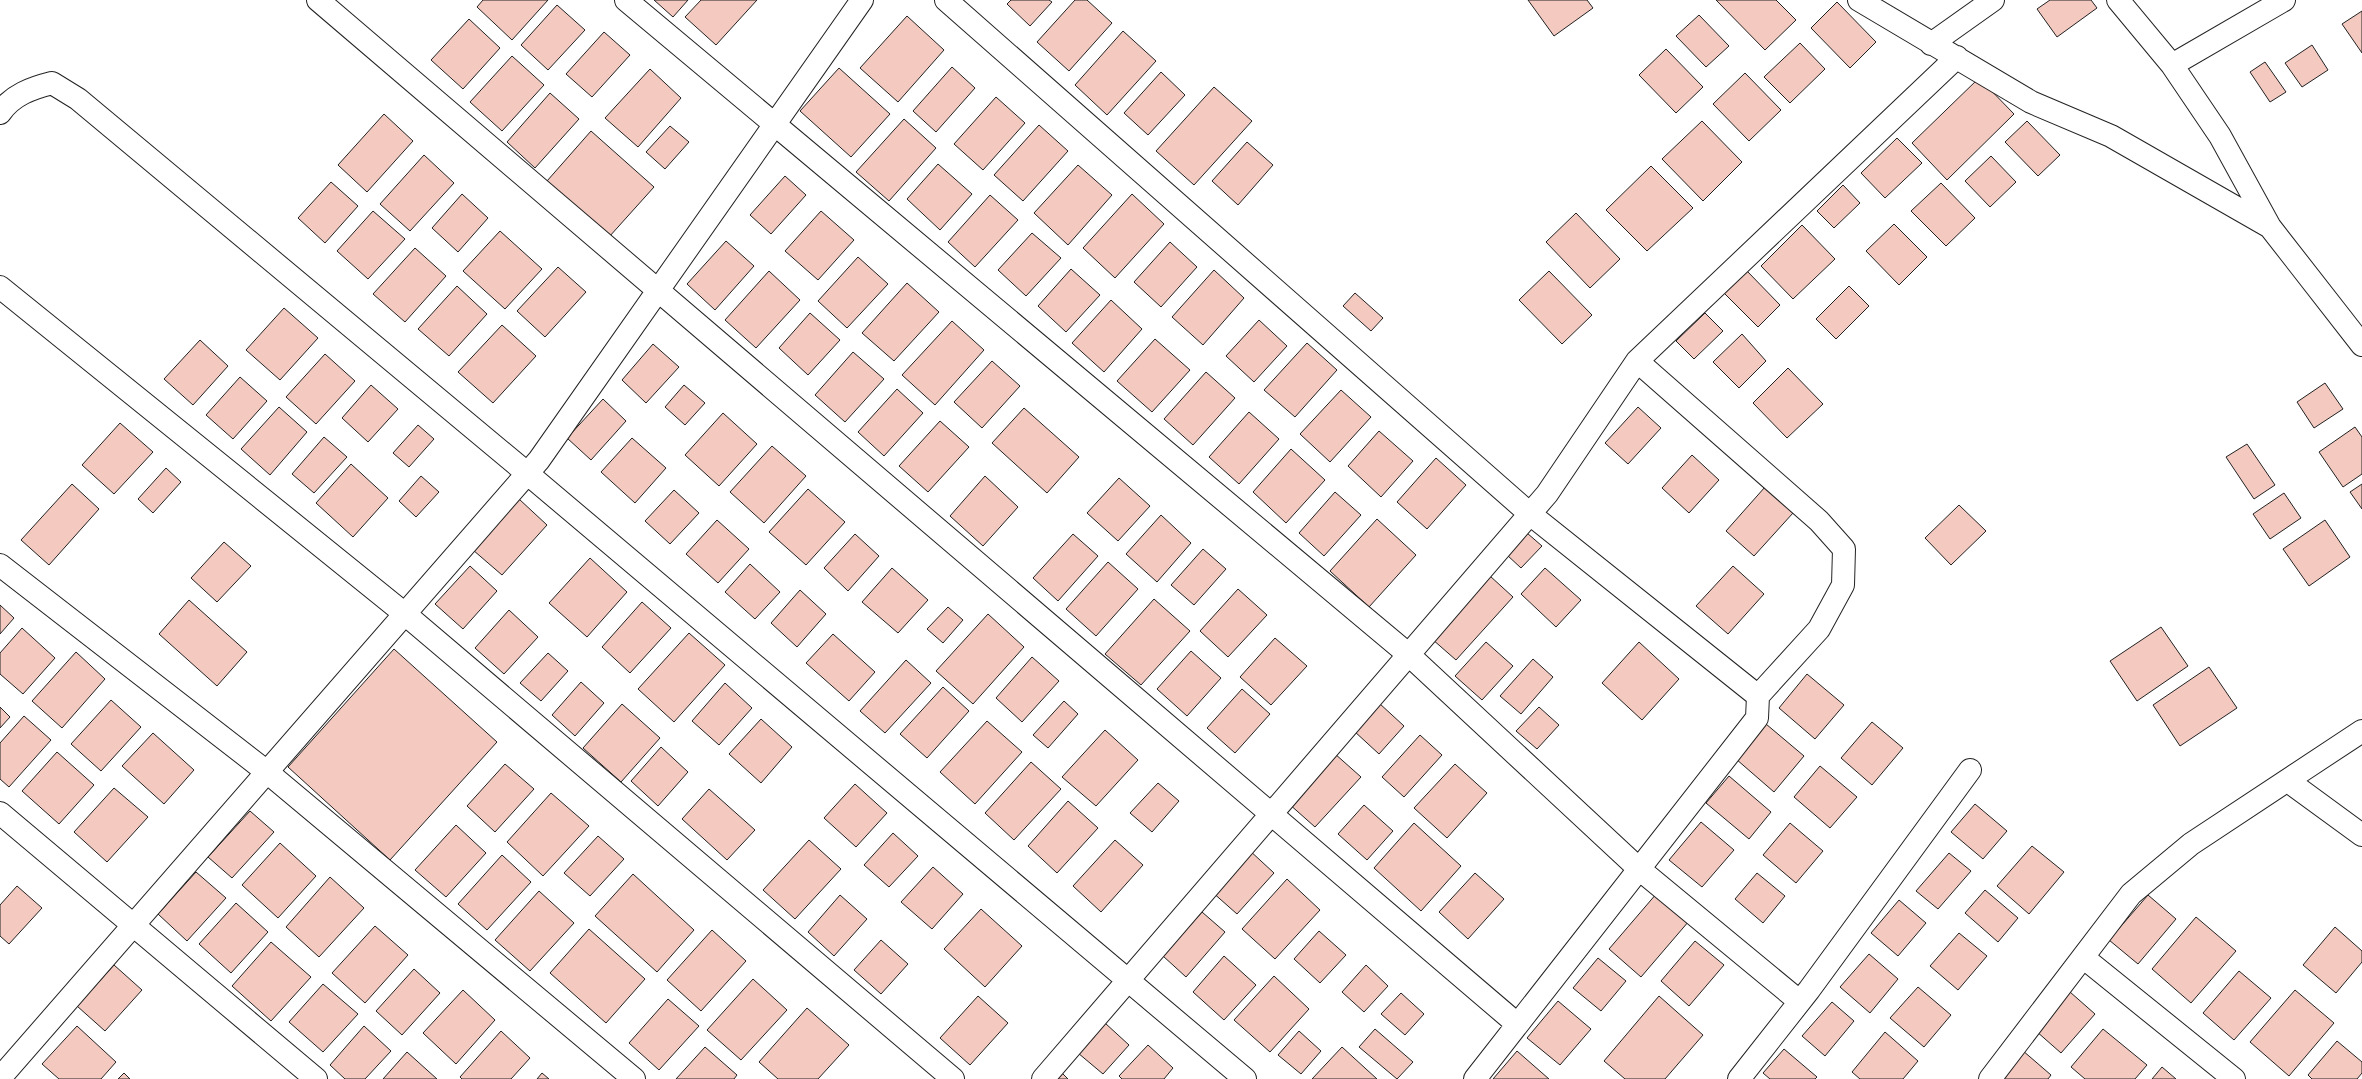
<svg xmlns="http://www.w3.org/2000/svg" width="2362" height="1079" font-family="'Playfair Display',serif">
<rect width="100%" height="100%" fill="#fff"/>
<path fill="#f3c9c0" stroke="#222" d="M 483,0 L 548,0 L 512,40 L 477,7 Z
M 654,0 L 688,0 L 673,17 Z
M 701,0 L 757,0 L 716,45 L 685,17 Z
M 1011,0 L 1049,0 L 1052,2 L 1030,26 L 1007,4 Z
M 1075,0 L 1087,0 L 1112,23 L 1069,71 L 1037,42 Z
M 1528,0 L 1587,0 L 1593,8 L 1554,36 Z
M 1716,0 L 1776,0 L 1796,20 L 1765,50 Z
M 2050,0 L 2091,0 L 2097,8 L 2057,37 L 2037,9 Z
M 1837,2 L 1876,42 L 1850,68 L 1811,28 Z
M 557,5 L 585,30 L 548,70 L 521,45 Z
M 2362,11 L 2362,53 L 2342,24 Z
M 1699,15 L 1729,46 L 1706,67 L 1676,36 Z
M 907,16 L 944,50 L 898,102 L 860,68 Z
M 469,19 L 500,48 L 463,89 L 431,60 Z
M 1123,31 L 1156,61 L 1107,115 L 1075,85 Z
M 604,32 L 630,55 L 592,97 L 566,74 Z
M 1800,43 L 1825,69 L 1790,103 L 1764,77 Z
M 2312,45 L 2328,70 L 2302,87 L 2285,63 Z
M 1666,49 L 1703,87 L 1676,113 L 1639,75 Z
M 512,56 L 544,85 L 502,131 L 470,102 Z
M 2265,62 L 2286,92 L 2270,102 L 2250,72 Z
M 952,67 L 975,88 L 936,132 L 913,111 Z
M 839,68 L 890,114 L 851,157 L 800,111 Z
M 650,69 L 681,98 L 638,147 L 605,118 Z
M 1161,72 L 1185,95 L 1148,135 L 1124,113 Z
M 1745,73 L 1781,110 L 1749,141 L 1713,104 Z
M 1979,78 L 2014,114 L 1947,180 L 1912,143 Z
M 1214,87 L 1252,121 L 1194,185 L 1156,151 Z
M 550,93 L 579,119 L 535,168 L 507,142 Z
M 996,97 L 1025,123 L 983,170 L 954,144 Z
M 384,114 L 413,141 L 367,192 L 338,165 Z
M 904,119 L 936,148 L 889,201 L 856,172 Z
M 1702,121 L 1742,162 L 1703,201 L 1662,159 Z
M 2027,121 L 2060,155 L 2038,176 L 2005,142 Z
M 1039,125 L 1068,151 L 1023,201 L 994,175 Z
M 670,126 L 689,142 L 665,169 L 646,152 Z
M 591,131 L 654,187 L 609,237 L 547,181 Z
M 1897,138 L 1922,163 L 1885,198 L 1861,173 Z
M 1247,142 L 1273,165 L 1238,205 L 1212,181 Z
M 424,155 L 454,183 L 410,231 L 380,204 Z
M 1991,156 L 2016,182 L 1990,207 L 1965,181 Z
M 938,164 L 972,194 L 940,230 L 907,199 Z
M 1078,165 L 1112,195 L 1068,245 L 1034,213 Z
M 1651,166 L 1693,208 L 1647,251 L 1606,210 Z
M 785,176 L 806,195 L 771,234 L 750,215 Z
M 331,182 L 358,206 L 325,243 L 298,218 Z
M 1941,183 L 1975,218 L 1946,246 L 1911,211 Z
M 1843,185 L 1860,203 L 1834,228 L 1817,211 Z
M 462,194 L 488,218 L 458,252 L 432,228 Z
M 1132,194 L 1164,224 L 1115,278 L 1083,248 Z
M 990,195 L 1018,220 L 975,267 L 948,242 Z
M 373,211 L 405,239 L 368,279 L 337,251 Z
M 821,211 L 854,240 L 818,280 L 785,251 Z
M 1576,213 L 1620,259 L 1590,288 L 1546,242 Z
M 1894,224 L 1927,257 L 1899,285 L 1866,251 Z
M 1802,225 L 1835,259 L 1793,299 L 1761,266 Z
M 500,231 L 542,269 L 505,309 L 463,271 Z
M 1032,233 L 1061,258 L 1026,296 L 998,270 Z
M 726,241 L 754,266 L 715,310 L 687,284 Z
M 1170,242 L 1197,267 L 1161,307 L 1134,282 Z
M 415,248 L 446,276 L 405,322 L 373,294 Z
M 858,257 L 888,284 L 847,328 L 818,301 Z
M 558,267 L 586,292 L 545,337 L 517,311 Z
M 1071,269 L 1100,295 L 1066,332 L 1038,306 Z
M 1214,270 L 1244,298 L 1203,345 L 1172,317 Z
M 769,271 L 800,300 L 756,348 L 725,320 Z
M 1549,271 L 1592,315 L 1562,344 L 1519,300 Z
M 1747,271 L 1780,305 L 1758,327 L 1724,293 Z
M 907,283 L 939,312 L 894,361 L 862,333 Z
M 457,286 L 487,314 L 449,356 L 418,329 Z
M 1849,286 L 1869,306 L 1836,339 L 1816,319 Z
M 1355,293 L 1383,318 L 1371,331 L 1343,306 Z
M 1111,300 L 1142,329 L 1104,372 L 1072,343 Z
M 284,308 L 318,338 L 280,380 L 246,350 Z
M 810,313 L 840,340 L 808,375 L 779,348 Z
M 1705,313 L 1723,331 L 1694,359 L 1676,341 Z
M 1259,320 L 1287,346 L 1254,382 L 1226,356 Z
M 952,321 L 984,350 L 935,405 L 902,375 Z
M 502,325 L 536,356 L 493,403 L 458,372 Z
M 1742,334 L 1766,361 L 1739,388 L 1713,362 Z
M 1155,339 L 1190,370 L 1152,412 L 1117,381 Z
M 200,340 L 228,366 L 193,405 L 164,379 Z
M 1307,343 L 1337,370 L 1295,417 L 1264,390 Z
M 653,344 L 679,367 L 646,403 L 622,380 Z
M 853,352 L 884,379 L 845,422 L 815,395 Z
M 325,354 L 355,381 L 316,424 L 286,397 Z
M 992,361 L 1020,386 L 982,428 L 954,402 Z
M 1788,368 L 1823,404 L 1787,438 L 1753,403 Z
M 1206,372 L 1235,398 L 1193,445 L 1164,419 Z
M 240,377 L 267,401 L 233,439 L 206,415 Z
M 2325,383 L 2343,409 L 2314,428 L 2297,402 Z
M 371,385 L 398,409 L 368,442 L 342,418 Z
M 684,385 L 705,403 L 685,425 L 665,407 Z
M 897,389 L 923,413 L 884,456 L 858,432 Z
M 1341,390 L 1371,417 L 1330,462 L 1300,434 Z
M 603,399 L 626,421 L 591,460 L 567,438 Z
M 279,407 L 307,432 L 270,475 L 241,449 Z
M 1638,407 L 1661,428 L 1628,464 L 1605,443 Z
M 1024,408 L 1079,457 L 1047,493 L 992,443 Z
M 1249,412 L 1279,439 L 1239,484 L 1209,457 Z
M 723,413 L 757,444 L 719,486 L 685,455 Z
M 940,421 L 969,447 L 928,492 L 899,466 Z
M 120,423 L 153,452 L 114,494 L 82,465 Z
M 418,425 L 434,439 L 409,467 L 393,453 Z
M 2355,427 L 2362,437 L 2362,474 L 2343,487 L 2319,452 Z
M 1379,431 L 1413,461 L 1381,497 L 1348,466 Z
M 324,437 L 347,457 L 314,493 L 292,474 Z
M 632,438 L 666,468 L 635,503 L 601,472 Z
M 2247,444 L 2275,485 L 2254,499 L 2226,457 Z
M 772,446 L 806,476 L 764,523 L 730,492 Z
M 1291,449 L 1325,480 L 1286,523 L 1253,492 Z
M 1692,455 L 1719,480 L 1689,513 L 1662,488 Z
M 1436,458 L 1466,485 L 1427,529 L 1397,502 Z
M 351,464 L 388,498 L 353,537 L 316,503 Z
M 166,468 L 181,482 L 153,513 L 138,499 Z
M 421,476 L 439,492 L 416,517 L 399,501 Z
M 985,476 L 1018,507 L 983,546 L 950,516 Z
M 1119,478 L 1150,506 L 1118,541 L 1087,513 Z
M 72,484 L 99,509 L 49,565 L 21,540 Z
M 2362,484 L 2362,509 L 2350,492 Z
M 1765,487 L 1793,513 L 1754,556 L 1726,531 Z
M 808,489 L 845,522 L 806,565 L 769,532 Z
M 674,490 L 699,513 L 670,544 L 645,521 Z
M 1335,492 L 1361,515 L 1324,556 L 1299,533 Z
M 2284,493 L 2301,518 L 2270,539 L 2253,514 Z
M 519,499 L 547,525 L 502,575 L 473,550 Z
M 1959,505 L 1986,531 L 1951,565 L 1925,538 Z
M 1161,515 L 1191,543 L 1157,582 L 1126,554 Z
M 1377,519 L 1416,555 L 1369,607 L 1330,571 Z
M 717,520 L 749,549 L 718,583 L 686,554 Z
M 2325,520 L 2350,557 L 2309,586 L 2283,549 Z
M 1527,533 L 1542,546 L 1521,568 L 1507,555 Z
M 855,534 L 879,556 L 848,591 L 824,568 Z
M 1073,534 L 1098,556 L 1058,601 L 1033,578 Z
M 224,542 L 251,566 L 217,602 L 191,578 Z
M 1203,549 L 1226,569 L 1194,605 L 1171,585 Z
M 590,558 L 627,592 L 587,637 L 549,603 Z
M 1108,562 L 1138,589 L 1096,636 L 1066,609 Z
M 750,564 L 780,592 L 755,619 L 725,592 Z
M 470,566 L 497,591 L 463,629 L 435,604 Z
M 1733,566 L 1764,594 L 1728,634 L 1696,606 Z
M 892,568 L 928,600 L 898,633 L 862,602 Z
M 1545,568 L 1581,600 L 1556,627 L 1521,594 Z
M 1490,576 L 1513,597 L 1456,660 L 1432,639 Z
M 1238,589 L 1267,615 L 1228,657 L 1200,631 Z
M 800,590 L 826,614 L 797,647 L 771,623 Z
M 1154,599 L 1190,631 L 1141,685 L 1105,654 Z
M 189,600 L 247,652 L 217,686 L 159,634 Z
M 642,602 L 671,628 L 630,673 L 602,647 Z
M 0,605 L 14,618 L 0,634 Z
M 948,607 L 963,620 L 943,643 L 927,629 Z
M 509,610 L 538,637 L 504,674 L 475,648 Z
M 988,614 L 1024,647 L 973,704 L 936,671 Z
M 2161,627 L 2188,666 L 2137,701 L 2110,661 Z
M 22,628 L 55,658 L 23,694 L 0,674 L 0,653 Z
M 689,633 L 725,665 L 674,722 L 638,689 Z
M 833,634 L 875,672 L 849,701 L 806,663 Z
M 1275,638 L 1307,666 L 1271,705 L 1240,677 Z
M 1486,642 L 1513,666 L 1482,700 L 1455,676 Z
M 1639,642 L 1679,679 L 1642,720 L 1602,683 Z
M 394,649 L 497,742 L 390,860 L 288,767 Z
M 1191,651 L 1221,678 L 1187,716 L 1157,689 Z
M 76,652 L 105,679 L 62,728 L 32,701 Z
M 548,653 L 568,671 L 541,701 L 520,683 Z
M 1032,657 L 1059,681 L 1022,722 L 996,698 Z
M 1533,659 L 1553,677 L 1521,714 L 1500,696 Z
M 906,660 L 931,683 L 885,733 L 860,711 Z
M 2209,667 L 2237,708 L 2180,746 L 2153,705 Z
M 1807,674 L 1844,705 L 1815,739 L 1779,708 Z
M 581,682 L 604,703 L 575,736 L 552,715 Z
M 725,683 L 752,708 L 719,745 L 692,721 Z
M 943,687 L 969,711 L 927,758 L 900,734 Z
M 1242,689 L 1270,714 L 1235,753 L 1207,728 Z
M 111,700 L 141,727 L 101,771 L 71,744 Z
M 1064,701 L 1078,714 L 1048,748 L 1033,735 Z
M 1379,703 L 1404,726 L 1379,754 L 1354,731 Z
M 622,704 L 660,738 L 621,782 L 583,748 Z
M 0,707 L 10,717 L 0,728 Z
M 1539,707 L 1559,725 L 1537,749 L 1516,731 Z
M 24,716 L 51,740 L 9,787 L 0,779 L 0,743 Z
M 761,719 L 792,747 L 761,783 L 729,754 Z
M 987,721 L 1022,752 L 975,804 L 940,772 Z
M 1872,722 L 1903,748 L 1872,785 L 1841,758 Z
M 1766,724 L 1804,756 L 1774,792 L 1736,759 Z
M 1105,730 L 1138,760 L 1096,806 L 1062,777 Z
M 153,733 L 194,770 L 164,804 L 122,766 Z
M 1420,735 L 1442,755 L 1404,797 L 1382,777 Z
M 661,747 L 688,772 L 658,806 L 631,781 Z
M 57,752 L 94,785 L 59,824 L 22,791 Z
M 1334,753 L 1361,777 L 1315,827 L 1288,803 Z
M 1031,762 L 1061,789 L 1014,840 L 985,813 Z
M 505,764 L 534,789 L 495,832 L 467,806 Z
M 1455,764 L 1487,793 L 1447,838 L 1414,808 Z
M 1820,766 L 1857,797 L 1830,828 L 1794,797 Z
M 1729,776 L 1771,812 L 1749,839 L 1706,803 Z
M 1158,783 L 1179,801 L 1152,832 L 1130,813 Z
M 855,784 L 887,813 L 856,847 L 824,818 Z
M 114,788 L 148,817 L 107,862 L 74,832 Z
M 709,789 L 755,830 L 727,860 L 682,819 Z
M 551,793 L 589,826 L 543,876 L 507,842 Z
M 1068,801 L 1098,828 L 1057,873 L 1028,846 Z
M 1975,804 L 2007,831 L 1983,859 L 1951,832 Z
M 1364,805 L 1393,831 L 1367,860 L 1338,834 Z
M 250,811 L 274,832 L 232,878 L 208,857 Z
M 1701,822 L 1734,850 L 1702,887 L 1669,860 Z
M 1414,823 L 1461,866 L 1421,911 L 1374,868 Z
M 1790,823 L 1823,851 L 1796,883 L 1763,855 Z
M 456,825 L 486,853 L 446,897 L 415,870 Z
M 893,833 L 918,856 L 889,887 L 864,865 Z
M 598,836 L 624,859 L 590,896 L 564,873 Z
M 809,840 L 841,869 L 795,919 L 763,890 Z
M 1115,840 L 1143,865 L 1101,912 L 1073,886 Z
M 280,843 L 316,876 L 278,918 L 242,885 Z
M 2032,846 L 2064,872 L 2029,914 L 1997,886 Z
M 1248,849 L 1274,873 L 1237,914 L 1211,891 Z
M 1949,853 L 1971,871 L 1938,909 L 1916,891 Z
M 502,855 L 531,882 L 487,930 L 458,904 Z
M 933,867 L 963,894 L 932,929 L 901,902 Z
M 196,872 L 226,898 L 187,941 L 158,914 Z
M 1475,873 L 1504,899 L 1468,939 L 1439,912 Z
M 1757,873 L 1785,896 L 1763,923 L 1735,899 Z
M 633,874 L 694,930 L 657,972 L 595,916 Z
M 330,877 L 364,908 L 319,957 L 286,927 Z
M 1287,879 L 1320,910 L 1275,959 L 1242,929 Z
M 17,886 L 42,908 L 9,944 L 0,936 L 0,905 Z
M 1985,890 L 2018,918 L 1998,942 L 1965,913 Z
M 539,891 L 574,923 L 530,971 L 495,940 Z
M 1657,893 L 1689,921 L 1641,977 L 1609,949 Z
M 840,895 L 867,919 L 834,956 L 808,932 Z
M 2148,895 L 2176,919 L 2138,964 L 2109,940 Z
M 1899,900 L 1926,923 L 1898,956 L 1871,933 Z
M 236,903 L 268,932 L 231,973 L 199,944 Z
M 981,909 L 1022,946 L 985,987 L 944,949 Z
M 1202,912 L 1225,932 L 1186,977 L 1163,956 Z
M 2196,917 L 2236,951 L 2191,1003 L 2152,969 Z
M 375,926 L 408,955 L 365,1003 L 332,973 Z
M 2335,927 L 2362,951 L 2362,962 L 2336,993 L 2303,965 Z
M 589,929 L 645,979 L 606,1023 L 550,973 Z
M 712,930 L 746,961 L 701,1011 L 667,980 Z
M 1319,931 L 1346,955 L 1320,983 L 1294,959 Z
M 1959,933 L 1987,956 L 1958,990 L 1930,966 Z
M 881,940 L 908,964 L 881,994 L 854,970 Z
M 1695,941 L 1724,965 L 1689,1006 L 1661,981 Z
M 271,942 L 311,977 L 271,1021 L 232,986 Z
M 1869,954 L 1898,979 L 1870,1013 L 1840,987 Z
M 1224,956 L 1256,985 L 1224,1020 L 1193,992 Z
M 1598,958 L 1626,981 L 1601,1011 L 1573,988 Z
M 114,965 L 142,990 L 105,1031 L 77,1006 Z
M 1366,965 L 1388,986 L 1364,1012 L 1342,992 Z
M 414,969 L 440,993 L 402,1035 L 376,1011 Z
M 2239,971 L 2271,998 L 2234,1040 L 2203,1013 Z
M 1274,976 L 1309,1009 L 1270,1052 L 1234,1020 Z
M 753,979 L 787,1010 L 741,1060 L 707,1030 Z
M 323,984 L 358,1014 L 323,1052 L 289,1022 Z
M 1918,987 L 1951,1015 L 1924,1047 L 1890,1018 Z
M 463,990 L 495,1020 L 456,1064 L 423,1033 Z
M 2295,990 L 2334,1023 L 2289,1076 L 2250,1042 Z
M 2070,992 L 2095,1014 L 2061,1053 L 2036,1031 Z
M 1401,993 L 1424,1014 L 1405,1035 L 1381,1014 Z
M 978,996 L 1008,1023 L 970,1065 L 940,1038 Z
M 1659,996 L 1703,1035 L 1665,1079 L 1625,1079 L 1604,1061 Z
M 668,999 L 699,1026 L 659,1070 L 629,1043 Z
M 1558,1001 L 1591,1029 L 1560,1065 L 1527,1038 Z
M 1832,1002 L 1854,1021 L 1825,1056 L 1802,1036 Z
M 807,1008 L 849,1045 L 818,1079 L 778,1079 L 759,1062 Z
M 1105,1023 L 1129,1045 L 1103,1074 L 1078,1053 Z
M 77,1026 L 116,1062 L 101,1079 L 59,1079 L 42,1064 Z
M 364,1026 L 391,1051 L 365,1079 L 345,1079 L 330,1065 Z
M 1375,1029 L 1413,1062 L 1397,1079 L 1359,1047 Z
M 2103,1029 L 2147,1065 L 2135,1079 L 2085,1079 L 2071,1067 Z
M 501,1031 L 530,1058 L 511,1079 L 462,1079 L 460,1077 Z
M 1299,1031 L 1321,1051 L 1301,1074 L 1278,1055 Z
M 1885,1032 L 1918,1061 L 1903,1079 L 1860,1079 L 1852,1072 Z
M 2337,1041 L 2362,1062 L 2362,1073 L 2357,1079 L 2312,1079 L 2308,1075 Z
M 1148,1045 L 1173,1068 L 1164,1079 L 1122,1079 L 1119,1076 Z
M 705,1047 L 737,1075 L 734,1079 L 676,1079 Z
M 1342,1047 L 1377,1079 L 1312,1079 Z
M 1784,1049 L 1817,1077 L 1815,1079 L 1770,1079 L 1763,1073 Z
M 2022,1050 L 2051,1075 L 2048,1079 L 1997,1079 Z
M 1517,1051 L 1549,1079 L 1493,1079 Z
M 407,1052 L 437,1079 L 383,1079 Z
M 2162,1067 L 2176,1079 L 2152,1079 Z
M 124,1073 L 130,1079 L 118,1079 Z
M 542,1073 L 549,1079 L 537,1079 Z
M 1062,1073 L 1068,1079 L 1057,1079 Z"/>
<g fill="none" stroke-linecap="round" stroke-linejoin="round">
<defs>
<path id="minor" d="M 318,0 L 1517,1024
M 626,0 L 1409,655 L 1638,868 L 1799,1001
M 946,0 L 1530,514 L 1758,696
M 1859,0 L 2031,102 L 2111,136 L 2270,227
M 2118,0 L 2172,65 L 2220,136 L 2270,227 L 2362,345
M 1931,44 L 1993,0
M 2172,65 L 2284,0
M 0,113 C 12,95 32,88 52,83 L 78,99 L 528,474 L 1245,1079
M 0,287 L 405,614 L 953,1079
M 0,565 L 267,772 L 634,1079
M 2288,781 L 2362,835
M 0,813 L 316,1079
M 2084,958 L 2234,1079
M 0,1078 L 539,460 L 862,0
M 1043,1079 L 1547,494 L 1637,361 L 1957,57
M 1475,1079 L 1757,718 L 1758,696 L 1819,629 L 1843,585 L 1844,549 L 1819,521 L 1637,361
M 1739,1079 L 1809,990 L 1970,770
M 1990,1079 L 2131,894 L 2191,844 L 2362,731"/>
</defs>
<use href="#minor" stroke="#222" stroke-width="24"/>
<use href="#minor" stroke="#fff" stroke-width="22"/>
</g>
</svg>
